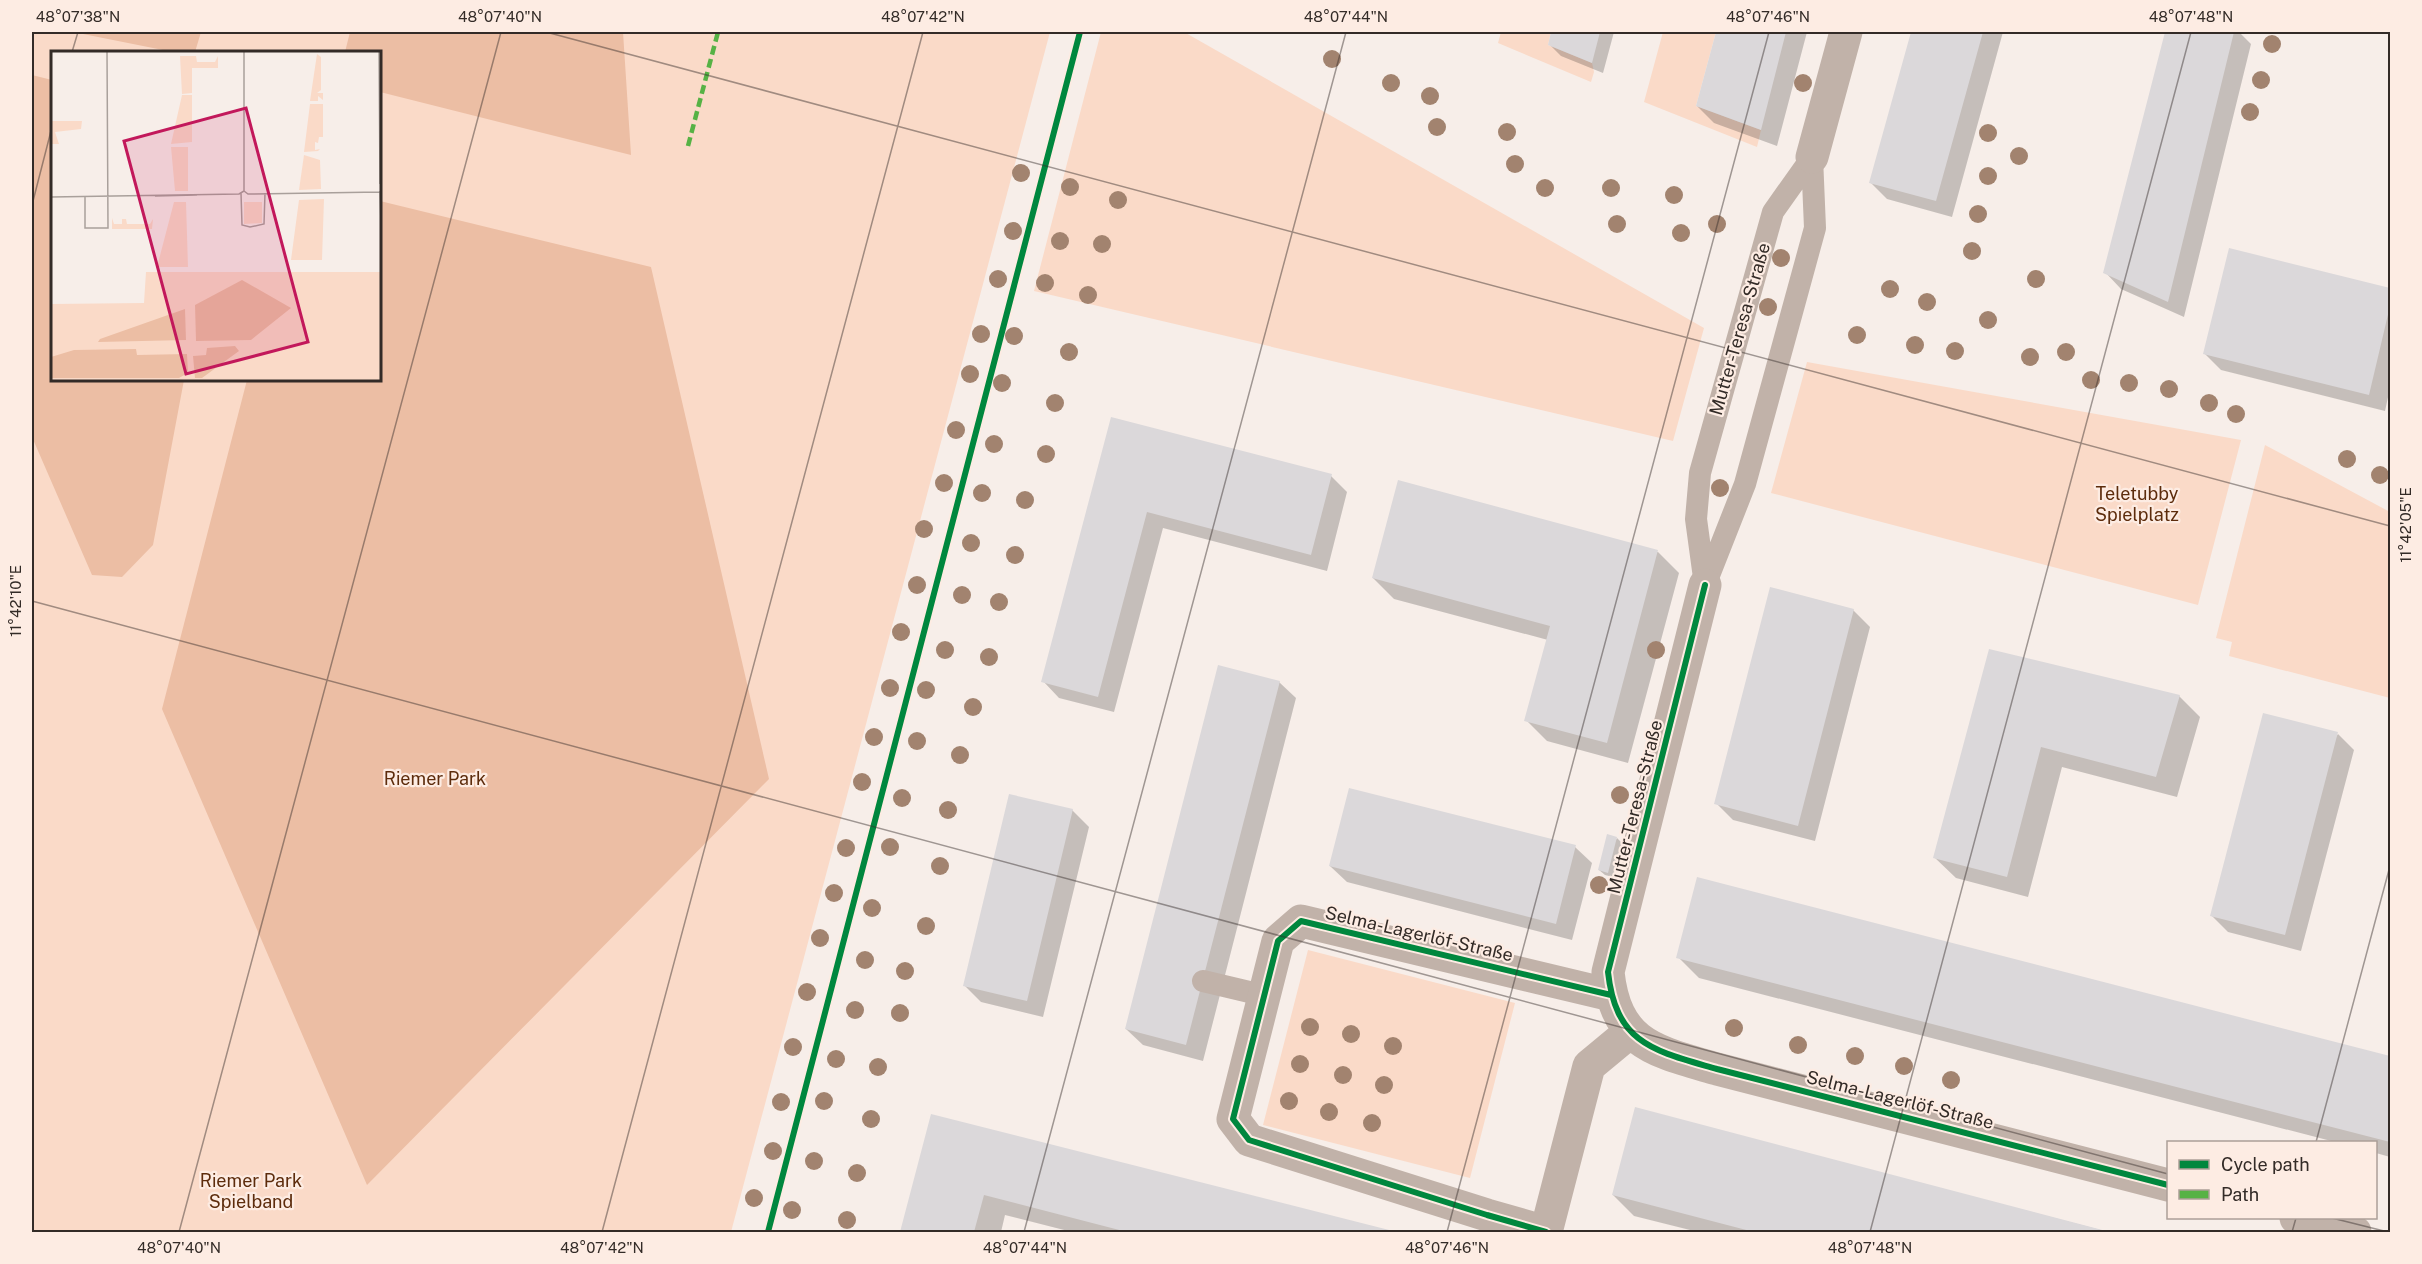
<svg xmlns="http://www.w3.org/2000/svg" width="2422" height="1264" font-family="'Public Sans',sans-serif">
<rect width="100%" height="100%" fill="#f7eee9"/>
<path fill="#fadac8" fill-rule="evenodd" d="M 32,32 L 1050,32 L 731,1232 L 32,1232 ZM 52,52 L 380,52 L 380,380 L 52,380 Z
M 1101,32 L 1184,32 L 1704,328 L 1673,441 L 1034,291 Z
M 1501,32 L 1551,32 L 1548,45 L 1592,63 L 1594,72 L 1591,82 L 1498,43 Z
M 1663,32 L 1716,32 L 1696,106 L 1761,130 L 1757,147 L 1644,102 Z
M 1807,362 L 2241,440 L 2198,605 L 1771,493 Z
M 2265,445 L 2390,512 L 2390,698 L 2229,656 L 2232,642 L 2216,638 Z
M 1308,950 L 1515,1003 L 1470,1178 L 1263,1125 Z"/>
<path fill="#ecbea4" d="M 73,32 L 201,32 L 195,52 L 173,52 Z
M 350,32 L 623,32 L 631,155 L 380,92 L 380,52 L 345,52 Z
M 32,75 L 52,80 L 52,380 L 184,380 L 153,545 L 122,577 L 92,575 L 32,437 Z
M 380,201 L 651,267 L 769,779 L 367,1185 L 162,709 L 247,380 L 380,380 Z"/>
<path fill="#0003" d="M 1553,32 L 1614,32 L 1603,73 L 1561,56 L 1550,45 Z
M 1717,32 L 1807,32 L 1777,146 L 1714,123 L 1697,106 Z
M 1913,32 L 2003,32 L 1952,217 L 1887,199 L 1871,183 Z
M 2167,32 L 2239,32 L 2251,44 L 2184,317 L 2121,289 L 2105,272 Z
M 2230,250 L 2390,290 L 2390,388 L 2385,411 L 2221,370 L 2205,354 Z
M 1112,418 L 1331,476 L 1347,492 L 1327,571 L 1163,528 L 1114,712 L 1059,698 L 1043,681 Z
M 1658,552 L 1679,573 L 1628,763 L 1547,741 L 1526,720 L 1548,640 L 1394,599 L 1373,578 Z
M 1853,610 L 1870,627 L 1815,841 L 1733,820 L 1716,803 Z
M 1990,651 L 2179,696 L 2200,717 L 2177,797 L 2062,767 L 2028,897 L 1956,878 L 1934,857 Z
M 1279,682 L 1296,698 L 1203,1061 L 1143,1045 L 1126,1029 Z
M 2338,734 L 2354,750 L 2301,951 L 2228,932 L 2212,916 Z
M 1072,810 L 1089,827 L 1043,1017 L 981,1002 L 964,985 Z
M 1617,838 L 1622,843 L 1613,877 L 1605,875 L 1599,870 Z
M 1575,847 L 1592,863 L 1572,940 L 1347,882 L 1330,866 Z
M 1698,879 L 2390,1057 L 2390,1157 L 2376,1153 L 2376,1142 L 2335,1142 L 1699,978 L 1678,957 Z
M 1636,1109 L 2108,1232 L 1698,1232 L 1634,1216 L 1613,1195 Z
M 932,1116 L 1394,1232 L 1072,1232 L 1005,1215 L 1001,1232 L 901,1232 Z"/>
<path fill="#dbd8da" d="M 1551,32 L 1600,32 L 1592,63 L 1548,45 Z
M 1716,32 L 1786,32 L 1761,130 L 1696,106 Z
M 1911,32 L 1983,32 L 1936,201 L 1869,183 Z
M 2165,32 L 2234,32 L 2168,302 L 2103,273 Z
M 2229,248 L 2390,288 L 2390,306 L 2369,395 L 2203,354 Z
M 1111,417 L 1332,474 L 1311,555 L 1147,512 L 1098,697 L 1041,682 Z
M 1398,480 L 1658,550 L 1607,743 L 1524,721 L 1550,626 L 1372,578 Z
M 1770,587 L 1854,609 L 1798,826 L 1714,804 Z
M 1989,649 L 2180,695 L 2156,777 L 2041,747 L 2007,877 L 1933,858 Z
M 1218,665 L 1280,681 L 1186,1045 L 1125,1029 Z
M 2263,713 L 2338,732 L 2285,935 L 2210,916 Z
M 1349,788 L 1576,845 L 1556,924 L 1329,866 Z
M 1009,794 L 1073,809 L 1027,1001 L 963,986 Z
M 1607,834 L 1617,837 L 1608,873 L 1598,870 Z
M 1697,877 L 2390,1056 L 2390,1142 L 1676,958 Z
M 1635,1107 L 2110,1232 L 1754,1232 L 1612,1195 Z
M 931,1114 L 1397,1232 L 1127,1232 L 984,1195 L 974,1232 L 900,1232 Z"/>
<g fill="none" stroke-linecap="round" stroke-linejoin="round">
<path stroke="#c1b2a9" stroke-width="22" d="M 1706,583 L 1745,484 L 1815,228 L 1812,157
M 1705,585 L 1696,519 L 1700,473 L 1773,212 L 1812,157
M 1203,981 L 1262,995"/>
<path stroke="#c1b2a9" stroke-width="33" d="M 1812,157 L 1846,32
M 1705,585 L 1608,972 C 1616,1045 1655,1051 1717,1069 L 2168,1185
M 2296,1218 L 2355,1232
M 1546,1232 L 1487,1215 L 1249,1140 L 1233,1119 L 1278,941 L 1301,921 L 1611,995
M 1546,1232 L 1589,1066 L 1630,1032"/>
<path stroke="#56b245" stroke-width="4.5" stroke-dasharray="9 4.5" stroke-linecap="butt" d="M 688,146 L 718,32"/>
<defs>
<path id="cycleway" d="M 1705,585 L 1608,972 C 1616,1045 1655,1051 1717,1069 L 2168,1185
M 768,1232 L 1080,32
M 1546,1232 L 1487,1215 L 1249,1140 L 1233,1119 L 1278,941 L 1301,921 L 1611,995"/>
</defs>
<use href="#cycleway" stroke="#fdece3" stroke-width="10"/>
<use href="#cycleway" stroke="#00873e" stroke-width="6"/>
</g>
<g fill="#a2836f">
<circle cx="2272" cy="44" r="9"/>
<circle cx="1332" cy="59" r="9"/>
<circle cx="2261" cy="80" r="9"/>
<circle cx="1391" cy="83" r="9"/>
<circle cx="1803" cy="83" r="9"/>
<circle cx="1430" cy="96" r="9"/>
<circle cx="2250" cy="112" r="9"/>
<circle cx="1437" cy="127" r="9"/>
<circle cx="1507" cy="132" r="9"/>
<circle cx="1988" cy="133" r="9"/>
<circle cx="2019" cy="156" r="9"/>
<circle cx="1515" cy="164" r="9"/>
<circle cx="1021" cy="173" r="9"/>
<circle cx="1988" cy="176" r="9"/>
<circle cx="1070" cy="187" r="9"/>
<circle cx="1545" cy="188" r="9"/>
<circle cx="1611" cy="188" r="9"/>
<circle cx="1674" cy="195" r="9"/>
<circle cx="1118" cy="200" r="9"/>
<circle cx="1978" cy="214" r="9"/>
<circle cx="1617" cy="224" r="9"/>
<circle cx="1717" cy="224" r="9"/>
<circle cx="1013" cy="231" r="9"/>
<circle cx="1681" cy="233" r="9"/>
<circle cx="1060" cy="241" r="9"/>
<circle cx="1102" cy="244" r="9"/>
<circle cx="1972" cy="251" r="9"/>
<circle cx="1781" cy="258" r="9"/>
<circle cx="998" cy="279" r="9"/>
<circle cx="2036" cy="279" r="9"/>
<circle cx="1045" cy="283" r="9"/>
<circle cx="1890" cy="289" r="9"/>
<circle cx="1088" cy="295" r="9"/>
<circle cx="1927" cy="302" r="9"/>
<circle cx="1768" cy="307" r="9"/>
<circle cx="1988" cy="320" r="9"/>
<circle cx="981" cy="334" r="9"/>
<circle cx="1857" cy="335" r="9"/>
<circle cx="1014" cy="336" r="9"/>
<circle cx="1915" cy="345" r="9"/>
<circle cx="1955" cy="351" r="9"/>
<circle cx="1069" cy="352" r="9"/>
<circle cx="2066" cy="352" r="9"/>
<circle cx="2030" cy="357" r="9"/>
<circle cx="970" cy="374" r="9"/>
<circle cx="2091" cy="380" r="9"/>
<circle cx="1002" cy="383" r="9"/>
<circle cx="2129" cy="383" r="9"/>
<circle cx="2169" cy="389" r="9"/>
<circle cx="1055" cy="403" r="9"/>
<circle cx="2209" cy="403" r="9"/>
<circle cx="2236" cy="414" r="9"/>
<circle cx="956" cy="430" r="9"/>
<circle cx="994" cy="444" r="9"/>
<circle cx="1046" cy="454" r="9"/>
<circle cx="2347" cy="459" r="9"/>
<circle cx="2380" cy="475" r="9"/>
<circle cx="944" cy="483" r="9"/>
<circle cx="1720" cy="488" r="9"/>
<circle cx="982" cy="493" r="9"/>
<circle cx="1025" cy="500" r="9"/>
<circle cx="924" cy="529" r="9"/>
<circle cx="971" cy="543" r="9"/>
<circle cx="1015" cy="555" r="9"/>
<circle cx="917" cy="585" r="9"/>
<circle cx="962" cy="595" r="9"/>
<circle cx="999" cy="602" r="9"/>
<circle cx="901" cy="632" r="9"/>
<circle cx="945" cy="650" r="9"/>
<circle cx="1656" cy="650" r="9"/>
<circle cx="989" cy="657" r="9"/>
<circle cx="890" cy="688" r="9"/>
<circle cx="926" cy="690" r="9"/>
<circle cx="973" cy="707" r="9"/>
<circle cx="874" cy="737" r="9"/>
<circle cx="917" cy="741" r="9"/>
<circle cx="960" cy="755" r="9"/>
<circle cx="862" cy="782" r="9"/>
<circle cx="1620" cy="795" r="9"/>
<circle cx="902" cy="798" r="9"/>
<circle cx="948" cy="810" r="9"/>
<circle cx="890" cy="847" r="9"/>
<circle cx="846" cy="848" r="9"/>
<circle cx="940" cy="866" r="9"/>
<circle cx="1599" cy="885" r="9"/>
<circle cx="834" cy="893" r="9"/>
<circle cx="872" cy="908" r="9"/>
<circle cx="926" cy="926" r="9"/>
<circle cx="820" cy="938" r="9"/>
<circle cx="865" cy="960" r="9"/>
<circle cx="905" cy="971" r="9"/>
<circle cx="807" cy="992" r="9"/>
<circle cx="855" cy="1010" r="9"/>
<circle cx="900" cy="1013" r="9"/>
<circle cx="1310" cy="1027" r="9"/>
<circle cx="1734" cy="1028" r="9"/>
<circle cx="1351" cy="1034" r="9"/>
<circle cx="1798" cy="1045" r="9"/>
<circle cx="1393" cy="1046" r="9"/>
<circle cx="793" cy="1047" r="9"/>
<circle cx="1855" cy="1056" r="9"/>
<circle cx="836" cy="1059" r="9"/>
<circle cx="1300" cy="1064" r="9"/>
<circle cx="1904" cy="1066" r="9"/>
<circle cx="878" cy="1067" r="9"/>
<circle cx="1343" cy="1075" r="9"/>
<circle cx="1951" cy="1080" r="9"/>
<circle cx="1384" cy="1085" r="9"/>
<circle cx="824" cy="1101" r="9"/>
<circle cx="1289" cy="1101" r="9"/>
<circle cx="781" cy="1102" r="9"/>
<circle cx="1329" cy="1112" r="9"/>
<circle cx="871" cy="1119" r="9"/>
<circle cx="1372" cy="1123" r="9"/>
<circle cx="773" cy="1151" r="9"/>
<circle cx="814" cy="1161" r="9"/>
<circle cx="857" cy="1173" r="9"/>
<circle cx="754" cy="1198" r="9"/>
<circle cx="792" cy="1210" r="9"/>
<circle cx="847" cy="1220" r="9"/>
</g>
<path fill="none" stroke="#332b27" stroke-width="1.5" stroke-opacity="0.45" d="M 546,32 L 2390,526M 72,52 L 78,32M 32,205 L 52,127M 32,601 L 2168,1174M 2316,1142 L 2390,866M 2332,1218 L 2388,1232M 179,1232 L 501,32M 602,1232 L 923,32M 1024,1232 L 1346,32M 1447,1232 L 1769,32M 1870,1232 L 2191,32M 2292,1232 L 2296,1218"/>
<g text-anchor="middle" stroke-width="4.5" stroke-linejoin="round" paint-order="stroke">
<g font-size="18" fill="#332b27" stroke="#fdece3">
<text transform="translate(1740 329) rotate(-74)" y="6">Mutter-Teresa-Straße</text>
<text transform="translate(1635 807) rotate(-76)" y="6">Mutter-Teresa-Straße</text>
<text transform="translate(1419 934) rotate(13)" y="6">Selma-Lagerlöf-Straße</text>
<text transform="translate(1900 1100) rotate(14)" y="6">Selma-Lagerlöf-Straße</text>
</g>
<g font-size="18" fill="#5d2c0c" stroke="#fdece3">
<text x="2137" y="500">Teletubby<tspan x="2137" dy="21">Spielplatz</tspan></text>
<text x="435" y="785">Riemer Park</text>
<text x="251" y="1187">Riemer Park<tspan x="251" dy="21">Spielband</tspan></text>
</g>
</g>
<g transform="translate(51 51)">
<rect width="330" height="330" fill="#f7eee9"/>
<path d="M 266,3 L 270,6 L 270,39 L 266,42 L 272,42 L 272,49 L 267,45 L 267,50 L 259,50 ZM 129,5 L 145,5 L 146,11 L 164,11 L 167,5 L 167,17 L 141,17 L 141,42 L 131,43 ZM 131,44 L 141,44 L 141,91 L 120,93 ZM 259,53 L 272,53 L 272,86 L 268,86 L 267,92 L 264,91 L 264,99 L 269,98 L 267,100 L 253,101 ZM 0,70 L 31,70 L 30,78 L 4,81 L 8,93 L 0,93 ZM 120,96 L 137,96 L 137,140 L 124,140 ZM 253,104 L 269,109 L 270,138 L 248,139 ZM 273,148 L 271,209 L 240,209 L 248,149 ZM 123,151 L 135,151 L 137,216 L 106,216 ZM 193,151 L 211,151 L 211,172 L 193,173 ZM 61,167 L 63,173 L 71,173 L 71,168 L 75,168 L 76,173 L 99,173 L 102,168 L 101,178 L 61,178 ZM 95,221 L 330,221 L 330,330 L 0,330 L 0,253 L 93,252 Z" fill="#fadac8"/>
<path d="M 191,229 L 240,257 L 200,289 L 145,290 L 144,254 ZM 134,258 L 135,289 L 47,291 L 49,288 ZM 184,295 L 188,300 L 151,327 L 144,327 L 142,305 L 155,304 L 156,297 ZM 85,298 L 86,304 L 136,303 L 137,322 L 128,327 L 0,327 L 0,306 L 23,299 Z" fill="#ecbea4"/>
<path fill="none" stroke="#a9a09b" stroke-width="1.5" d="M 193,0 L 193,140M 328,0 L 329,133M 193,140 L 197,143 L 329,141M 329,140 L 330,173M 190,142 L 191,174 L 199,176 L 213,173 L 214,142M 34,145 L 34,177 L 57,177 L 56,0M 104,145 L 146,144M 0,146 L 188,143 L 193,140"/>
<path fill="#c2185b" fill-opacity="0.15" stroke="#c2185b" stroke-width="3" d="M 195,57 L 257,291 L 135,323 L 73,90 Z"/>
<rect width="330" height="330" fill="none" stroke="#332b27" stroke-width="3"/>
</g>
<rect width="2422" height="1264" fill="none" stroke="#fdece3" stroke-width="66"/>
<rect x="2167" y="1141" width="210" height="78" fill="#fdece3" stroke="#ac9f98" stroke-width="1.5"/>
<rect x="2179" y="1160" width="30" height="9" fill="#00873e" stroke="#ac9f98" stroke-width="1.5"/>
<text x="2221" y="1171" font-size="18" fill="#332b27">Cycle path</text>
<rect x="2179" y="1190" width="30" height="9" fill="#56b245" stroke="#ac9f98" stroke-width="1.5"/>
<text x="2221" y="1201" font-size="18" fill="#332b27">Path</text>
<rect x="33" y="33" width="2356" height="1198" fill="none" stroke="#332b27" stroke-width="2"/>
<g font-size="15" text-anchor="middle" fill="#332b27">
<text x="78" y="22">48°07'38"N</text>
<text x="500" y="22">48°07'40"N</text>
<text x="923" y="22">48°07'42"N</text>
<text x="1346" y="22">48°07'44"N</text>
<text x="1768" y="22">48°07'46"N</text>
<text x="2191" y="22">48°07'48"N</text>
<text transform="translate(2406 525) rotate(-90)" y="5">11°42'05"E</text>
<text transform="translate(16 601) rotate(-90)" y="5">11°42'10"E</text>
<text x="179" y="1253">48°07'40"N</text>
<text x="602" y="1253">48°07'42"N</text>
<text x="1025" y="1253">48°07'44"N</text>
<text x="1447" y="1253">48°07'46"N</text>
<text x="1870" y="1253">48°07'48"N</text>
</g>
</svg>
